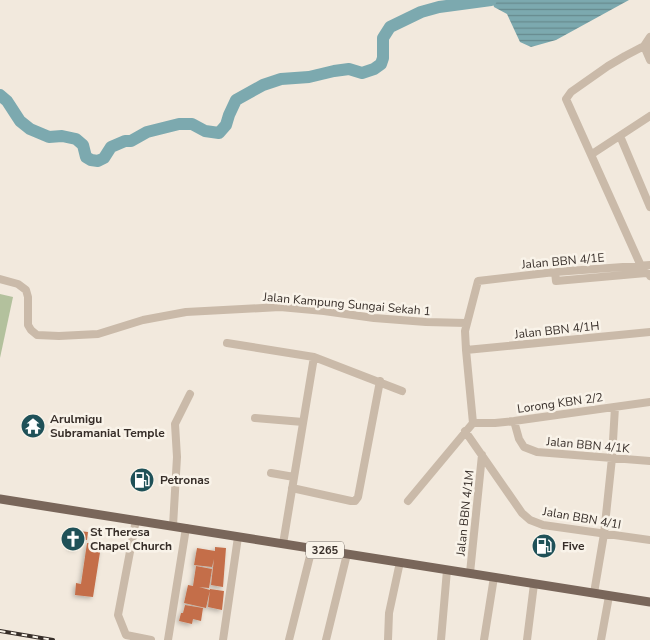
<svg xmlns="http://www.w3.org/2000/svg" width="650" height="640" font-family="'Nunito Sans',sans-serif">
<defs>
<pattern id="water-rules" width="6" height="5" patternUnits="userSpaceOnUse" patternTransform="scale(1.25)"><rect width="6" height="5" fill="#7ca9af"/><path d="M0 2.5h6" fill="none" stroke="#668a8e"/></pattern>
<filter id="shadow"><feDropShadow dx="-2" dy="2" stdDeviation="2.5" flood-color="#0004"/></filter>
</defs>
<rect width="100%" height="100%" fill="#f2e9dd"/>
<path fill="#b3c19d" d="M 0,294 L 13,297 L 0,358 Z"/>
<path fill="url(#water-rules)" d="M 492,0 L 629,0 L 556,40 L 531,47 L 520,42 L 507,14 L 494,7 Z"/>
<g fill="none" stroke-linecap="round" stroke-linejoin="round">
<path stroke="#7ca9af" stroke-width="12" d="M 0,95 L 7,101 L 20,121 L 30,129 L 49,137 L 62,136 L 76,139 L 83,145 L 86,157 L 91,160 L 98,161 L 104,158 L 111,147 L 125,141 L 131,141 L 147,132 L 179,124 L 192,124 L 205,131 L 219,133 L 226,125 L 229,115 L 236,100 L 263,85 L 281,79 L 309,77 L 334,71 L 349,69 L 362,73 L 374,69 L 381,64 L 383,58 L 383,38 L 390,27 L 421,12 L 439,7 L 491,0"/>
</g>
<path fill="#c46e49" filter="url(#shadow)" d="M 71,530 L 88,532 L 87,540 L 79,539 L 77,549 L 69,548 Z
M 87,543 L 101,546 L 93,597 L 75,595 L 76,583 L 81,584 Z
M 215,547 L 226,548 L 223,587 L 211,585 L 214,559 L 212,567 L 194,565 L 197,548 L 215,551 Z
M 196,566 L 212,569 L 209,588 L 199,587 L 210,590 L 206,608 L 184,603 L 188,585 L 193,586 Z
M 210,589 L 224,591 L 222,610 L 208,607 Z
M 185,605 L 203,608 L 201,621 L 193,619 L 192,624 L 179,621 L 181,613 L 183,613 Z"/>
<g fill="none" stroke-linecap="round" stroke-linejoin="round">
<path stroke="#cabaa9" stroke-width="8" d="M 644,46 L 650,60
M 644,46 L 650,37
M 620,136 L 650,207
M 592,154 L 650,116
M 641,266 L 566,99 L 571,92 L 608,66 L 625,56 L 644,46 L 650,46
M 555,272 L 556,281 L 646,273 L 649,274 L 650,276
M 0,279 L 18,284 L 26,290 L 28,297 L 28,325 L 31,330 L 37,335 L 59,336 L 98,334 L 143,320 L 186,312 L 280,307 L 324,311 L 374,318 L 426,322 L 466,323
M 227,343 L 314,357 L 402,391
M 466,350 L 650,332
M 255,418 L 303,422
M 514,421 L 519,439 L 524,447 L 537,452 L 650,461
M 473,423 L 495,423 L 514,421 L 650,402
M 465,431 L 522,513 L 530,520 L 543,525 L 650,540
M 271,473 L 294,477
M 292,488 L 351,501 L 355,501 L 358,497 L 380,381
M 408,501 L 473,423 L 466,350 L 465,331 L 478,281 L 555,272 L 650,265
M 136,520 L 118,615 L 126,635 L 151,640
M 173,526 L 177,457 L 175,424 L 190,394
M 283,544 L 314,357
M 470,573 L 482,455
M 594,593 L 604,534 L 612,458 L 615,407
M 168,640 L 186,528
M 223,640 L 238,537
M 289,640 L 312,548
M 326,640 L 347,554
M 388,640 L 389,613 L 400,562
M 441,640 L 447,570
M 484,640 L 494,577
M 527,640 L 534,584
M 601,640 L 609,596"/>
<path stroke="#79665a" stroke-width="9" d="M 0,499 L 650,602"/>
<defs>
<path id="rail" d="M 0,631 L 53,640"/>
</defs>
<use href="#rail" stroke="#372e29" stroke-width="4"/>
<use href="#rail" stroke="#f9f3e9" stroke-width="2" stroke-dasharray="5.5" stroke-linecap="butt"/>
</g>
<defs>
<symbol id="temple-disc" viewBox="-11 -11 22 22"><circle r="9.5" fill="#1f5158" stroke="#f9f3e9"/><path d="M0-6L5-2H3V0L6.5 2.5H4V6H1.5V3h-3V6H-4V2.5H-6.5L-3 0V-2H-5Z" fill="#fff"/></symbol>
<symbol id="fuel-disc" viewBox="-11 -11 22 22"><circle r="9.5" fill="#1f5158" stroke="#f9f3e9"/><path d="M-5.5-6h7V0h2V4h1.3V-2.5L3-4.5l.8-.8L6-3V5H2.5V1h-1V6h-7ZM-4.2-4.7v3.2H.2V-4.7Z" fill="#fff"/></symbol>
<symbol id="church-disc" viewBox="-11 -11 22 22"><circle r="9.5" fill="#1f5158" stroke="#f9f3e9"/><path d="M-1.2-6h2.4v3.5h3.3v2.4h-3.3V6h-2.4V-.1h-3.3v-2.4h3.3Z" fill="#fff"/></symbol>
</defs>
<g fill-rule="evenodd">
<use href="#temple-disc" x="19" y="412" width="28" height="28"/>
<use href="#fuel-disc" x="128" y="466" width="28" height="28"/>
<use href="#church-disc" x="59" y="525" width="28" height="28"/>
<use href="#fuel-disc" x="530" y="532" width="28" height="28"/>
</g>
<g text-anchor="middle" stroke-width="5" stroke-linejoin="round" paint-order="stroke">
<rect fill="#f9f3e9" stroke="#716963" stroke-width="1" x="306" y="541.5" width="38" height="17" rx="4"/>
<g font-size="11" font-weight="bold" fill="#372e29">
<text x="325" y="554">3265</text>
</g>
<g font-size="12" fill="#372e29" stroke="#f9f3e9">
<text transform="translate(563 261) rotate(-5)" y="4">Jalan BBN 4/1E</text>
<text transform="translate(347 304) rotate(5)" y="4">Jalan Kampung Sungai Sekah 1</text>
<text transform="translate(557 330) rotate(-6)" y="4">Jalan BBN 4/1H</text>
<text transform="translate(560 403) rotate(-8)" y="4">Lorong KBN 2/2</text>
<text transform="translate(588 445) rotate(5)" y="4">Jalan BBN 4/1K</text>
<text transform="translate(465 513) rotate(-84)" y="4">Jalan BBN 4/1M</text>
<text transform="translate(582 518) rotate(10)" y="4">Jalan BBN 4/1I</text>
</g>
<g font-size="12" font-weight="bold" fill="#372e29" stroke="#f9f3e9" text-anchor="start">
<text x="50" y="423">Arulmigu<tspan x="50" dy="14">Subramanial Temple</tspan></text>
<text x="160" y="484">Petronas</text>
<text x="90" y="536">St Theresa<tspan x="90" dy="14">Chapel Church</tspan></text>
<text x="562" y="550">Five</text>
</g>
</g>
</svg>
